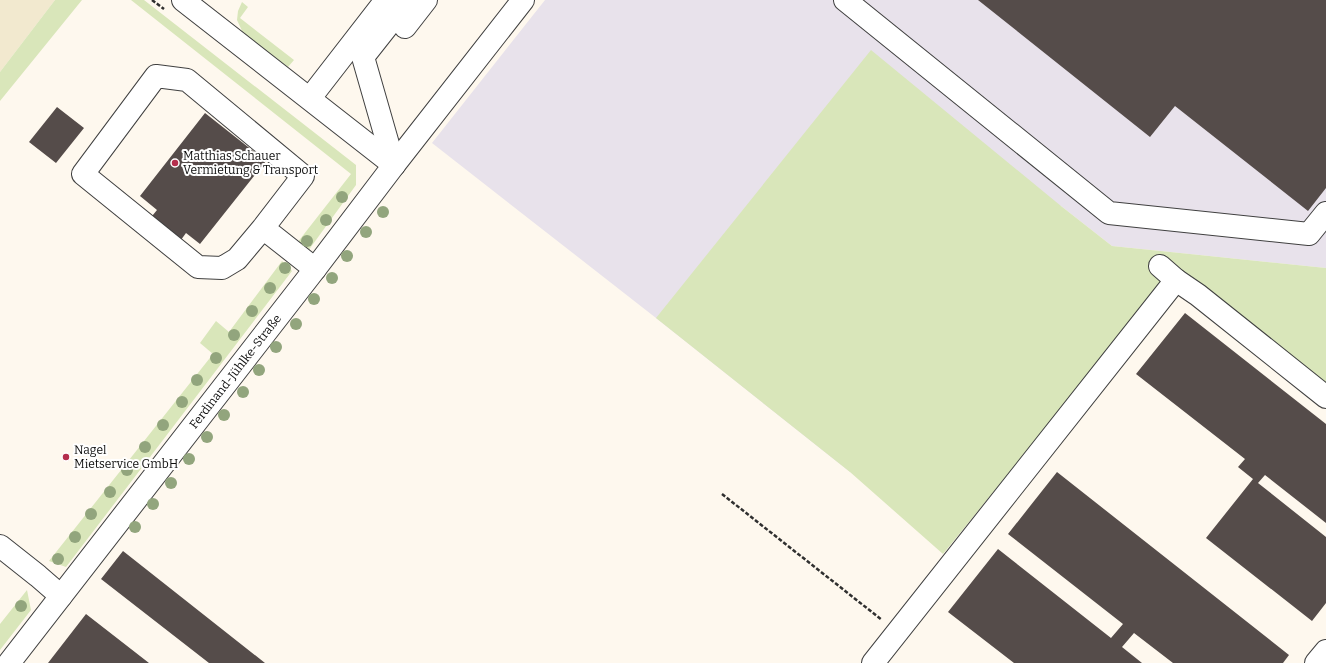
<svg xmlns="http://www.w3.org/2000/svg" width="1326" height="663" font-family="Bitter,serif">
<rect width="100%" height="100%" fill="#fef8ee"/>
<path fill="#e8e2eb" d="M 545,0 L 1326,0 L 1326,268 L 1112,246 L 1061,206 L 850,472 L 656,318 L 432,143 Z"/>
<path fill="#f2e9cf" d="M 0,0 L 55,0 L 0,72 Z"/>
<path fill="#d9e6ba" d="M 55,0 L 82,0 L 0,101 L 0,72 Z
M 131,0 L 144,0 L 356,165 L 356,185 L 308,251 L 297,243 L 351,174 Z
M 242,2 L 248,7 L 240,18 L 294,60 L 288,67 L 243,33 L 237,20 L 238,11 Z
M 871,50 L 1061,206 L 1112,246 L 1326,268 L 1326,398 L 1176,280 L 1157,290 L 943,554 L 850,472 L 656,318 Z
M 282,261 L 292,271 L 66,567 L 49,561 L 213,354 L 200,343 L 216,321 L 229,332 Z
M 27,590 L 31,610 L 0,650 L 0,624 Z"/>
<path fill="#554c4a" d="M 978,0 L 1326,0 L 1326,188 L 1308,211 L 1175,106 L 1150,137 Z
M 57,107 L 84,128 L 56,163 L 29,142 Z
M 205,113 L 266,161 L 200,244 L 186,233 L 178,244 L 148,221 L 157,210 L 140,196 Z
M 1185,313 L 1326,424 L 1326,523 L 1265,475 L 1258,483 L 1326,537 L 1326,603 L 1312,621 L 1206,538 L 1253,479 L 1238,467 L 1245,459 L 1136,374 Z
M 1057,472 L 1289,655 L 1283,663 L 1173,663 L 1134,633 L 1122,647 L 1142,663 L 1014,663 L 948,612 L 998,549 L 1111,638 L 1123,624 L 1008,534 Z
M 123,551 L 265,663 L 209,663 L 101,579 Z
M 86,614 L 149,663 L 48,663 Z"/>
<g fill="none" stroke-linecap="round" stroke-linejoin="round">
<defs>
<g id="minor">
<path d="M 845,0 L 1109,213 L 1309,234 L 1326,213"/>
<path d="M 405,27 L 426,0"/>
<path d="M 310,98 L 386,0"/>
<path d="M 394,165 L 523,0"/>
<path d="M 394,165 L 363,57 L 408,0"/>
<path d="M 263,228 L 303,176 L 187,80 L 156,76 L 83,174 L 198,267 L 222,268 L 237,259 L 263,228 L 315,269"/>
<path d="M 1176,280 L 1198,295 L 1326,397"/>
<path d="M 0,546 L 38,576 L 61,596"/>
<path id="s1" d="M 9,663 L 315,269 L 394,165 L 183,0"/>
<path d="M 873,663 L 1176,280 L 1160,266"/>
<path d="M 1316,663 L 1326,651"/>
</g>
</defs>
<use href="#minor" stroke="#404040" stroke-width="24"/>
<path stroke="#2f2f2f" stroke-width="2.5" stroke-dasharray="4 2" stroke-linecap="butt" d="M 152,0 L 164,9
M 722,494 L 882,620"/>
<use href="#minor" stroke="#fff" stroke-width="22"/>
</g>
<g fill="#92a57d">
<circle cx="342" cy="197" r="6"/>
<circle cx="383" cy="212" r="6"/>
<circle cx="326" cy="220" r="6"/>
<circle cx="366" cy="232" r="6"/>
<circle cx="307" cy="241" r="6"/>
<circle cx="347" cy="256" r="6"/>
<circle cx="285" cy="268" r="6"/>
<circle cx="332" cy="278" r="6"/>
<circle cx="270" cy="288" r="6"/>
<circle cx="314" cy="299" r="6"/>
<circle cx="252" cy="311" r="6"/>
<circle cx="296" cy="324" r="6"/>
<circle cx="234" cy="335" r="6"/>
<circle cx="276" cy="347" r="6"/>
<circle cx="216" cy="358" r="6"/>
<circle cx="259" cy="370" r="6"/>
<circle cx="197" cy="380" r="6"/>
<circle cx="243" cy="392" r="6"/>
<circle cx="182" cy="402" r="6"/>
<circle cx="224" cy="415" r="6"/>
<circle cx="163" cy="425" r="6"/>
<circle cx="207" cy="437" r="6"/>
<circle cx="145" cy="447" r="6"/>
<circle cx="189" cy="459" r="6"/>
<circle cx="127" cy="470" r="6"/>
<circle cx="171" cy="483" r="6"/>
<circle cx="110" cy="492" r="6"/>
<circle cx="153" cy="504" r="6"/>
<circle cx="91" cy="514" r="6"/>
<circle cx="135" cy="527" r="6"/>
<circle cx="75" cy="537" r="6"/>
<circle cx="58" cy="559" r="6"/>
<circle cx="21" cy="606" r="6"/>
</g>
<g fill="#b42d4c" stroke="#fff" stroke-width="1.5">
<circle cx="175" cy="163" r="4"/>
<circle cx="66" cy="457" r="4"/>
</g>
<g text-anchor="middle" stroke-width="4" stroke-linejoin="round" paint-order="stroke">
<g font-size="12" fill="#0d0d0d" stroke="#fff" text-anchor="start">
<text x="183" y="160">Matthias Schauer<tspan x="183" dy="14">Vermietung &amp; Transport</tspan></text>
<text x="74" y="454">Nagel<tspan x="74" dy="14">Mietservice GmbH</tspan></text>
</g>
<g font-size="12" fill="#0d0d0d" stroke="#fff">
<text dy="4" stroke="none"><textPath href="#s1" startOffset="369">Ferdinand-Jühlke-Straße</textPath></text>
</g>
</g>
</svg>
